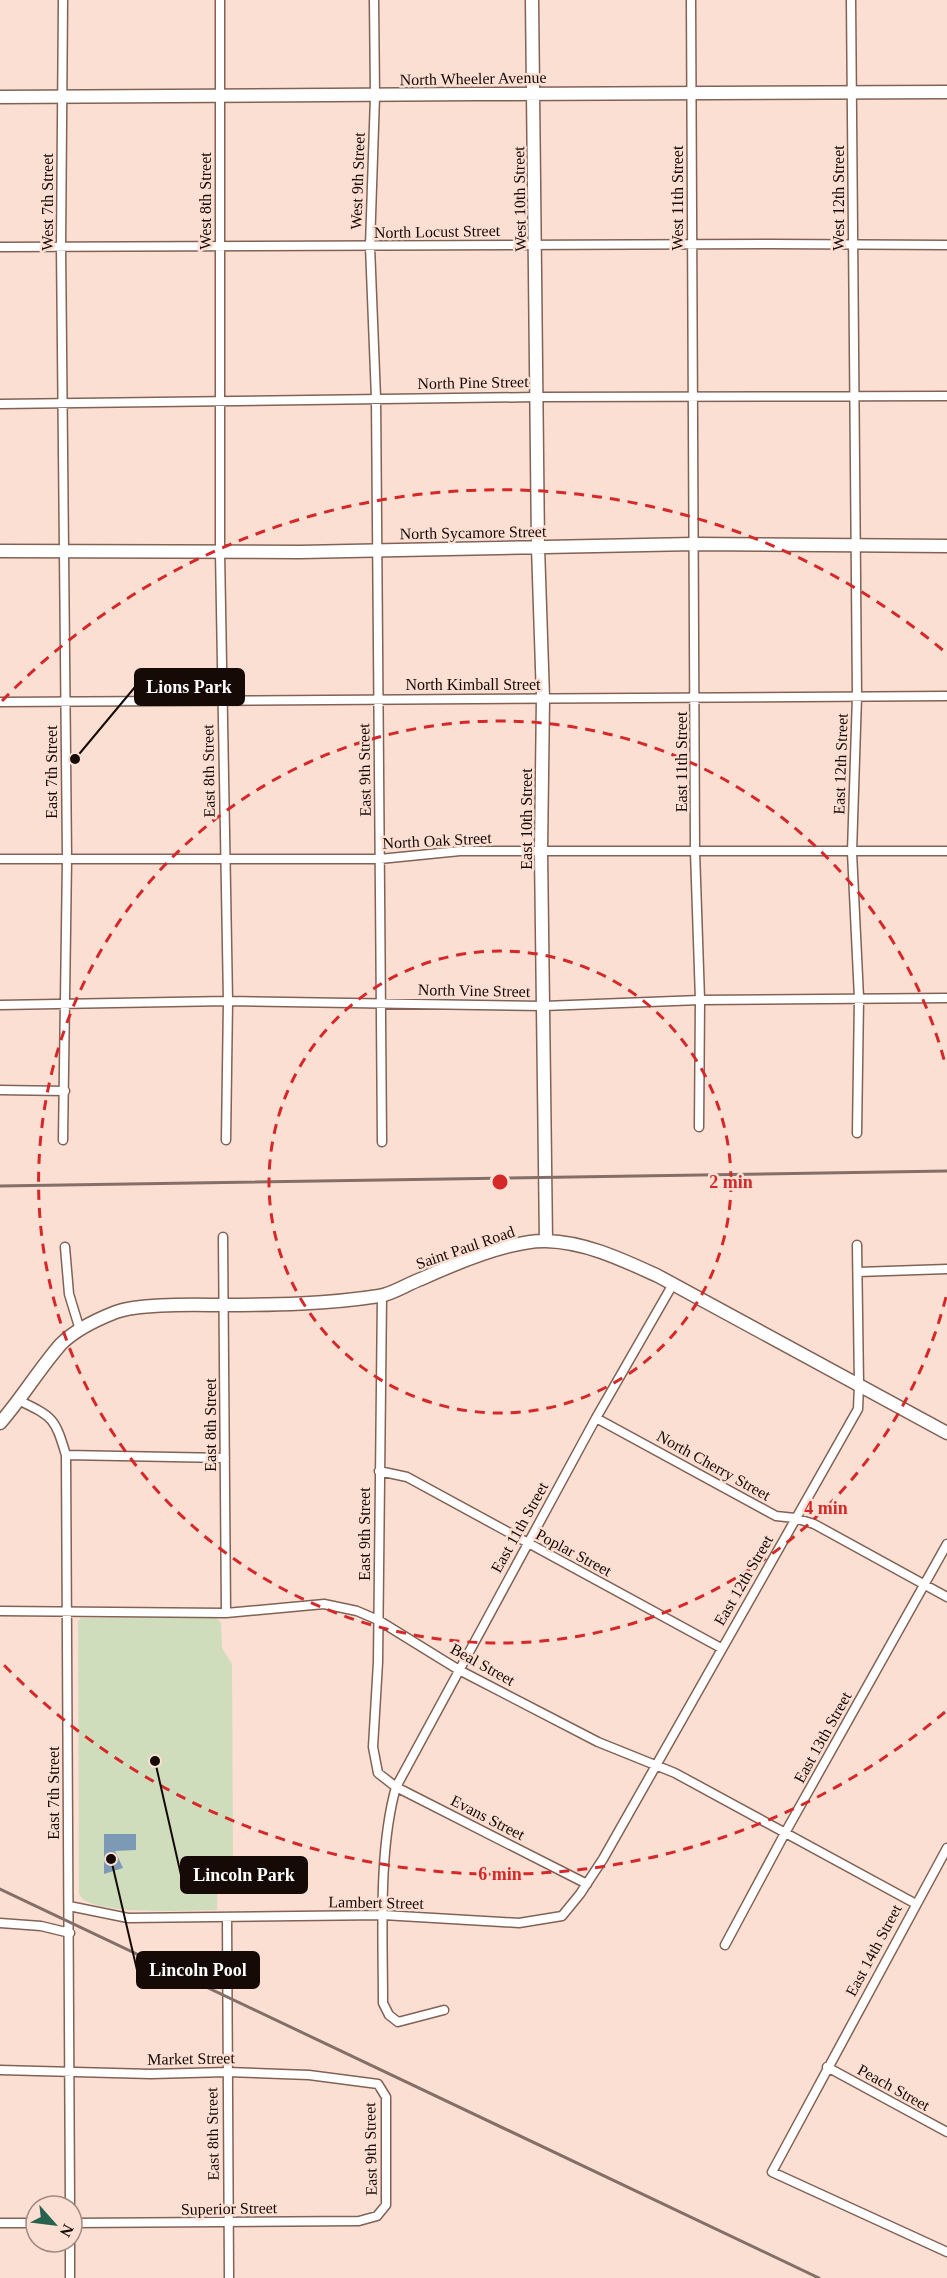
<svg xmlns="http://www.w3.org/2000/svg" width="947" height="2278" font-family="'Times New Roman',serif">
<rect width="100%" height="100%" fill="#fcdfd3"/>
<path fill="#cfddbc" d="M 214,1617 L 221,1622 L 222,1648 L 232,1664 L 233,1859 L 218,1859 L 217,1910 C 192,1910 89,1917 79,1894 L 78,1621 L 81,1618 Z"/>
<path fill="#7c9ab5" d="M 104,1834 L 136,1834 L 136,1850 L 115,1851 L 123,1868 L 104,1874 Z"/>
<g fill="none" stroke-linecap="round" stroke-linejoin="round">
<defs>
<path id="street" d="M 63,0 L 61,246 L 67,859 L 63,1140
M 220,0 L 220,552 L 228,1001 L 226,1140
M 374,0 L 375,96 L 370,246 L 376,398 L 382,1142
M 691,0 L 695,851 L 700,1000 L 699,1127
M 851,0 L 857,696 L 852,852 L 859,998 L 857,1133
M 0,247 L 771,244 L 947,245
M 0,404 L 537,397 L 947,396
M 0,702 L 947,696
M 0,859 L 380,859 L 460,851 L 947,851
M 0,1005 L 228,1001 L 544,1006 L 700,1000 L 947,998
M 0,1090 L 65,1091
M 223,1237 L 226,1613
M 65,1247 L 69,1294 L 80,1330
M 858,1272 L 947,1269
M 382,1295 L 378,1662 L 373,1747 L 378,1773 L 396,1787 L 587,1884
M 20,1401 C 54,1417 55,1419 66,1455 L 70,2206
M 596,1418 L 776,1516 L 795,1518 L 814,1524 L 947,1597
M 66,1455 L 225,1458
M 379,1471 L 407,1477 L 721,1648
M 0,1611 L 226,1613 L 324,1604 L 357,1611 L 378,1620 L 459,1670 L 598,1742 L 675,1773 L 916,1904
M 947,1848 L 772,2172 L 947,2252
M 69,1906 L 128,1918 L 383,1915 L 519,1923 L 562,1916 L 580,1894 L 603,1859 L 858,1409 L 859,1385 L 857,1245
M 227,1917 L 229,2278
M 0,1923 L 41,1926 L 70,1933
M 725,1945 L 785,1833 L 947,1544
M 444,2010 L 398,2022 L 389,2015 L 383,2003 C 383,1936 378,1851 396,1787 L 596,1418 L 673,1284
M 827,2067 L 947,2132
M 0,2070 L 151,2074 L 227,2072 L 309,2075 L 378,2084 L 386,2097 L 386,2205 L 377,2216 L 359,2221 L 72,2223
M 0,2223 L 36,2223
M 70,2278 L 70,2242"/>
<path id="secondary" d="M 532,0 L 538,547 L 543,698 L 541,851 L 546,1241
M 0,97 C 316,97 631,91 947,92
M 0,551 L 300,552 L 694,544 L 947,546
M 0,1423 C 22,1398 39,1369 61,1344 C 75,1330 98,1319 116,1312 C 140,1303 197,1305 224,1305 C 276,1305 327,1304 379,1296 C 393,1294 407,1284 421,1279 C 454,1264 510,1240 546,1241 C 586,1242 623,1260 658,1276 L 947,1433"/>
</defs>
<use href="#street" stroke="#816255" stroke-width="11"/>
<use href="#secondary" stroke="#816255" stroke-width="15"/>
<use href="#street" stroke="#fff" stroke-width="8"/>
<use href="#secondary" stroke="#fff" stroke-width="12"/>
<path stroke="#846f68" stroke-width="3" d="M 0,1186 L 947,1171
M 0,1889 L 819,2278"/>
</g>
<g fill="none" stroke="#d62828" stroke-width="3" stroke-dasharray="10 8">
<circle cx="500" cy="1182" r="231"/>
<path d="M946 1297A461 461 0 1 1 946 1067"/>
<path d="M945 1712A692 692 0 0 1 2 1663M2 701A692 692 0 0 1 945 652"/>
</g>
<g text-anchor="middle" stroke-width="5" stroke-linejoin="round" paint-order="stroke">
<g font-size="16" fill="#160a06" stroke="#fcdfd3">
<text transform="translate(473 78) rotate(-1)" y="6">North Wheeler Avenue</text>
<text transform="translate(357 181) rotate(-88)" y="6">West 9th Street</text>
<text transform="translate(677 198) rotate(-90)" y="6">West 11th Street</text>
<text transform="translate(838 198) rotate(-90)" y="6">West 12th Street</text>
<text transform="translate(519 199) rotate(-91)" y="6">West 10th Street</text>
<text transform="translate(205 201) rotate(-90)" y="6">West 8th Street</text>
<text transform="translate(47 202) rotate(-90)" y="6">West 7th Street</text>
<text transform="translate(437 231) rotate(-1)" y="6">North Locust Street</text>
<text transform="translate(473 382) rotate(-1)" y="6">North Pine Street</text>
<text transform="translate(473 532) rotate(-1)" y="6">North Sycamore Street</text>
<text x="473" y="690">North Kimball Street</text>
<text transform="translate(681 762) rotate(-90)" y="6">East 11th Street</text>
<text transform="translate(840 764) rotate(-88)" y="6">East 12th Street</text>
<text transform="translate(364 770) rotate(-91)" y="6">East 9th Street</text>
<text transform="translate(208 771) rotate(-91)" y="6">East 8th Street</text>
<text transform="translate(51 772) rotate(-90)" y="6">East 7th Street</text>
<text transform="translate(526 819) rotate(-90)" y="6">East 10th Street</text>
<text transform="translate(437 840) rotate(-3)" y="6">North Oak Street</text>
<text transform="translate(474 990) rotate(1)" y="6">North Vine Street</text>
<text transform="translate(465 1247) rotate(-19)" y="6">Saint Paul Road</text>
<text transform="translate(210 1425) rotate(-90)" y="6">East 8th Street</text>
<text transform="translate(714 1465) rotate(29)" y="6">North Cherry Street</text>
<text transform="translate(519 1527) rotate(-61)" y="6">East 11th Street</text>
<text transform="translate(364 1534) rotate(-90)" y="6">East 9th Street</text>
<text transform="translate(574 1552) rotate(28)" y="6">Poplar Street</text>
<text transform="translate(743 1580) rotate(-60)" y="6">East 12th Street</text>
<text transform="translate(483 1664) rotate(29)" y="6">Beal Street</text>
<text transform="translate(822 1737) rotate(-61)" y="6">East 13th Street</text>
<text transform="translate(53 1793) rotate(-90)" y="6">East 7th Street</text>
<text transform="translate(488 1817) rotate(27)" y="6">Evans Street</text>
<text transform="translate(376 1902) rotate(1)" y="6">Lambert Street</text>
<text transform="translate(873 1950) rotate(-62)" y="6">East 14th Street</text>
<text transform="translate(191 2058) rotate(-1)" y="6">Market Street</text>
<text transform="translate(894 2087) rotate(29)" y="6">Peach Street</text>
<text transform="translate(212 2134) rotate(-91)" y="6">East 8th Street</text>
<text transform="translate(370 2149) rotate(-91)" y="6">East 9th Street</text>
<text transform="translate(229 2208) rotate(-1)" y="6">Superior Street</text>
</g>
</g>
<circle cx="500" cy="1182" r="9" fill="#d62828" stroke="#fcdfd3" stroke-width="3"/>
<g font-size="18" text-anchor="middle" font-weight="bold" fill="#d62828" stroke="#fcdfd3" stroke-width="5" stroke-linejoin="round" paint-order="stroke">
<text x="731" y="1188">2 min</text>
<text x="826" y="1514">4 min</text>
<text x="500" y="1880">6 min</text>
</g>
<path fill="none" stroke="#160a06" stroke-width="2" d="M75 759L135 687M155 1761L181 1875M111 1859L137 1970"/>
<g fill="#160a06" stroke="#fcdfd3" stroke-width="2">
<circle cx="75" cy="759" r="6"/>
<circle cx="155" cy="1761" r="6"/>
<circle cx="111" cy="1859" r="6"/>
</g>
<g fill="#160a06" stroke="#160a06" stroke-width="2">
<rect x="135" y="669" width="109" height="36" rx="6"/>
<rect x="181" y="1857" width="126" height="36" rx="6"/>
<rect x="137" y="1952" width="122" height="36" rx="6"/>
</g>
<g font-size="18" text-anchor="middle" font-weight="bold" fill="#fff">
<text x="189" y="693">Lions Park</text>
<text x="244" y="1881">Lincoln Park</text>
<text x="198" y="1976">Lincoln Pool</text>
</g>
<g transform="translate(54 2224) rotate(118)"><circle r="28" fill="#fcdfd3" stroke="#a08a81" stroke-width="1.5"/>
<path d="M0-4.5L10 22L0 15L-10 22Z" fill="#26624d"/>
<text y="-9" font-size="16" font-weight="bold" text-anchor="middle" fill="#160a06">N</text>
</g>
</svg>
